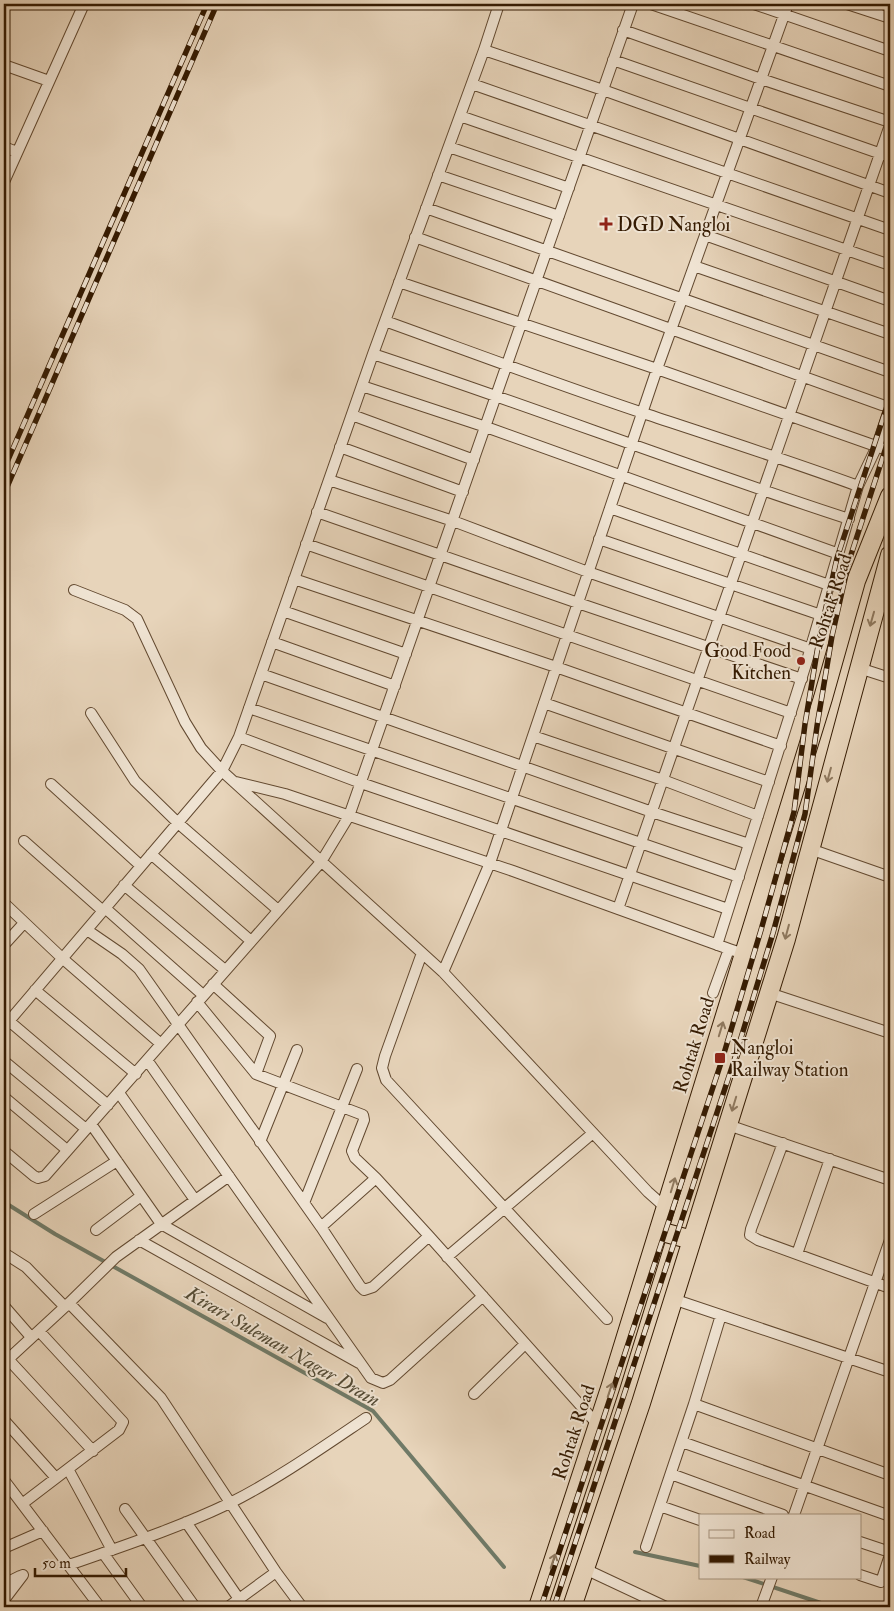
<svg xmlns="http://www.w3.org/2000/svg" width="894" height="1611" font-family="'IM FELL Double Pica',serif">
<rect width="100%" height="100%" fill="#e7d4ba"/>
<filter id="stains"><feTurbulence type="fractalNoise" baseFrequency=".004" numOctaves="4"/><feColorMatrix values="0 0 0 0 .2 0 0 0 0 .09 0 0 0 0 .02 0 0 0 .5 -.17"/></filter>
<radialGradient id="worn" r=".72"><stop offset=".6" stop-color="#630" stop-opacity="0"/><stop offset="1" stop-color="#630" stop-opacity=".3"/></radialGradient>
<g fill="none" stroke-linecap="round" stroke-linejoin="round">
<path stroke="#707a67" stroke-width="4" d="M 4,1202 L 55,1234 L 373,1411 L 504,1567
M 635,1552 L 700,1566
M 743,1577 L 833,1607"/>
<path stroke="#c3af95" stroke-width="10" stroke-dasharray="10 5" stroke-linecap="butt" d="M 704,1022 L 713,993"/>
<defs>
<path id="street" d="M 651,4 L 890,86
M 754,4 L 890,51
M 847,4 L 890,18
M 623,30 L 761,79 L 890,122
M 484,50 L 603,90 L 890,193
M 613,60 L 890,157
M 4,65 L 49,81
M 472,84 L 890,230
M 460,116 L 890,265
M 4,147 L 17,152
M 449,147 L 569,188
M 438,175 L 559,216
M 4,182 L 84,4
M 426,208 L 890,372
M 705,235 L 890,301
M 415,237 L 882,405
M 694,266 L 890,334
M 399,282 L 657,369 L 890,451
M 385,321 C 471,352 556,384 643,413 C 715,437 787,460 858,486
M 373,354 C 533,407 689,467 849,519
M 362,386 L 486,427 L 839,554
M 352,415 L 474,460
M 340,447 L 463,492
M 329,480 L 453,521 L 588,572 L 811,649
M 610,508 L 829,585
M 317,512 L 578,603 L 802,679
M 599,539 L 821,615
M 306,544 L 791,713
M 294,579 L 556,667 L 781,746
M 74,590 L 125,610 L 137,619 L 185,722 L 201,748 L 222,771 L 443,972 L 648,1192 L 666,1208
M 283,611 L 406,654
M 272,642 L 395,686
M 859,668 L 890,678
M 261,674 L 652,812 L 749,844
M 544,703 L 769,782
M 249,708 L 739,877
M 91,713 L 135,781 L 178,823 L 278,910
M 533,736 L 663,780 L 758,816
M 239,737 L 361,783 L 728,909
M 236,782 L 285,794 L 513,871 L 729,949
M 51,784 L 141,866
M 24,841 L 103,911
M 810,849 L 890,877
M 151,854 L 251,941
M 124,885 L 225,970
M 4,903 L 62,958 L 161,1044
M 105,908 L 203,995
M 618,909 L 890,125
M 87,930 L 122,954 L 139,969 L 321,1227 L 360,1286 L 364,1290 L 373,1287 L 429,1236
M 4,945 L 24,923
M 717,945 L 806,664 L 858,486 L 877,446 L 890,407
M 422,953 L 385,1056 L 382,1068 L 386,1080 L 607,1319
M 443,972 L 490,863 L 657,369 L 788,4
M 213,984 L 270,1036 L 256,1074
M 35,990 L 136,1074
M 713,993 L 729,949 L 735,951
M 769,993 L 890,1033
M 197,1002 L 256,1074 L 363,1115 L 364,1120 L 352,1151 L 355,1158 L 376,1178 L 429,1236 L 598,1425
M 9,1021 L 108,1105
M 4,1027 L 222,771 L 239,737 L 373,354 L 484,50 L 499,4
M 147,1060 L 371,1378 L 383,1383 L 390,1380 L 483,1296
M 4,1061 L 86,1129
M 119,1093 L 195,1200
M 4,1097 L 67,1150
M 91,1124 L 161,1224 L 327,1318
M 728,1125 L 890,1180
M 260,1142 L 297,1050
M 783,1143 L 751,1229 L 750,1235 L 758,1240 L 890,1288
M 4,1151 L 34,1176 L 38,1178 L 45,1176 L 321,862 L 349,816 L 633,4
M 304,1203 L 357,1069
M 34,1214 L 117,1161
M 321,1227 L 376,1178
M 96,1230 L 141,1196
M 139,1240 L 359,1363
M 4,1253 L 26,1267 L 65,1307
M 797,1254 L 830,1159
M 447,1257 L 593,1133
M 673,1299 L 890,1372
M 69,1303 L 161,1398 L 276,1572 L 302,1607
M 4,1306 L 31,1337
M 721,1315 L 694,1404 L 890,1475
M 8,1359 L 93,1451
M 4,1363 L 69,1303 L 116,1257 L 229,1176
M 474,1394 L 525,1344
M 4,1420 L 56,1478
M 682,1442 L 890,1516
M 68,1469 L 112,1550
M 671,1474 L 783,1515
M 4,1480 L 100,1607
M 22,1504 L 119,1430 L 123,1422 L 39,1331
M 660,1506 L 700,1520
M 125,1509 L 195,1607
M 794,1515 L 890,1240
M 186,1522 L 239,1599
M 860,1542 L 890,1552
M 646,1547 L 694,1404
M 4,1548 L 43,1531
M 103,1553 L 142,1607
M 69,1565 C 123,1546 178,1528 230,1503 C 276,1480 323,1447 366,1418
M 585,1569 L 666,1607
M 860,1575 L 881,1582 L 890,1555
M 4,1584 L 20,1576
M 4,1600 L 23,1575
M 228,1607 L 276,1572
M 761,1607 L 772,1577"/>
<path id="highway" d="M 659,1231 L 692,1240
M 538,1607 L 610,1388 L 823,698 L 856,581 L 890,496
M 572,1607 L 641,1403 L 786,939 L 890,555"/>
</defs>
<use href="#street" stroke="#624930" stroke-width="12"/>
<use href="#highway" stroke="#351b02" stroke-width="20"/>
<use href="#street" stroke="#efe3d2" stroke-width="10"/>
<use href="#highway" stroke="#e7d4ba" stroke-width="18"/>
<defs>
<path id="rail" d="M 4,469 L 207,4
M 4,494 L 217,4
M 541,1607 L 722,1060 L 761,930 L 794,812 L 805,724 L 820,634 L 837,558 L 890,397
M 554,1607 L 733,1064 L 773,933 L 805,814 L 817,726 L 832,636 L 849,561 L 890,435"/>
</defs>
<use href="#rail" stroke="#351b02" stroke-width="5.5"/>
<use href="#rail" stroke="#efe3d2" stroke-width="4" stroke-dasharray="11" stroke-linecap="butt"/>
</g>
<defs><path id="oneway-shaft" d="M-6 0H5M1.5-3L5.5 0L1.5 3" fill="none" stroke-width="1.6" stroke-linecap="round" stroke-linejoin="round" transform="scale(1.25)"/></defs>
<g stroke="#8e785e">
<use href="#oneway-shaft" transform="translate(872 619) rotate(106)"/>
<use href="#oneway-shaft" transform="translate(829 775) rotate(105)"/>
<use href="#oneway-shaft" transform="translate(787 932) rotate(105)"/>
<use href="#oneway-shaft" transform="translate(721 1029) rotate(-73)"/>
<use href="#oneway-shaft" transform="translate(734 1104) rotate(107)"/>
<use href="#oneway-shaft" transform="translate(673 1185) rotate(-73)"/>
<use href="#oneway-shaft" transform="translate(610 1390) rotate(-72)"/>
<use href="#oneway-shaft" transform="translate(553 1561) rotate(-72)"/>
</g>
<g fill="#8f2418" stroke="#efe3d2" stroke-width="2">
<path d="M603.5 216.5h5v5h5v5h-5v5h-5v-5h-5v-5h5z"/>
<circle cx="801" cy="661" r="5"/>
<rect x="714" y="1052" width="12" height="12" rx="2.5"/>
</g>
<g text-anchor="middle" stroke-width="4" stroke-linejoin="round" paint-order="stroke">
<g font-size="19" fill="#351b02" stroke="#efe3d2" text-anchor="start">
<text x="617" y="231">DGD Nangloi</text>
<text x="791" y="657" text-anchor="end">Good Food<tspan x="791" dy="22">Kitchen</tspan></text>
<text x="731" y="1054">Nangloi<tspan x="731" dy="22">Railway Station</tspan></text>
</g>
<g font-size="19" fill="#351b02" stroke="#efe3d2">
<text transform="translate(830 601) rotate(-72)" y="7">Rohtak Road</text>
<text transform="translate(693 1045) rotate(-73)" y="7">Rohtak Road</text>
<text transform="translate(573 1432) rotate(-72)" y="7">Rohtak Road</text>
</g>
<g font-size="20" font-style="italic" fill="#534a34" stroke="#efe3d2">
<text transform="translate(283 1346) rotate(30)" y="7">Kirari Suleman Nagar Drain</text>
</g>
</g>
<rect width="894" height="1611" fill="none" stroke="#e7d4ba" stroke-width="20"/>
<rect x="5" y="5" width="884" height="1601" fill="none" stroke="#351b02" stroke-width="2.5"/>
<rect x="10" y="10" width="874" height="1591" fill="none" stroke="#351b02"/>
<rect x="699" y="1514" width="162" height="65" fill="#efe3d2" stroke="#a5937f"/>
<rect x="709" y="1530" width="25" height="8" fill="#efe3d2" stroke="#a5937f"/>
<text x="744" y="1538" font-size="15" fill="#351b02">Road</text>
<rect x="709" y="1555" width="25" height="8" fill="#351b02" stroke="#a5937f"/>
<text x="744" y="1564" font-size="15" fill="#351b02">Railway</text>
<path d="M35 1568v8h91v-8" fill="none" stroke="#351b02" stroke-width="2.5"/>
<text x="42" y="1568" font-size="15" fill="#351b02" stroke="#efe3d2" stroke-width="4" paint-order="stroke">50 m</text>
<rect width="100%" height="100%" filter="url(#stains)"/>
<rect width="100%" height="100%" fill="url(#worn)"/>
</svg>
